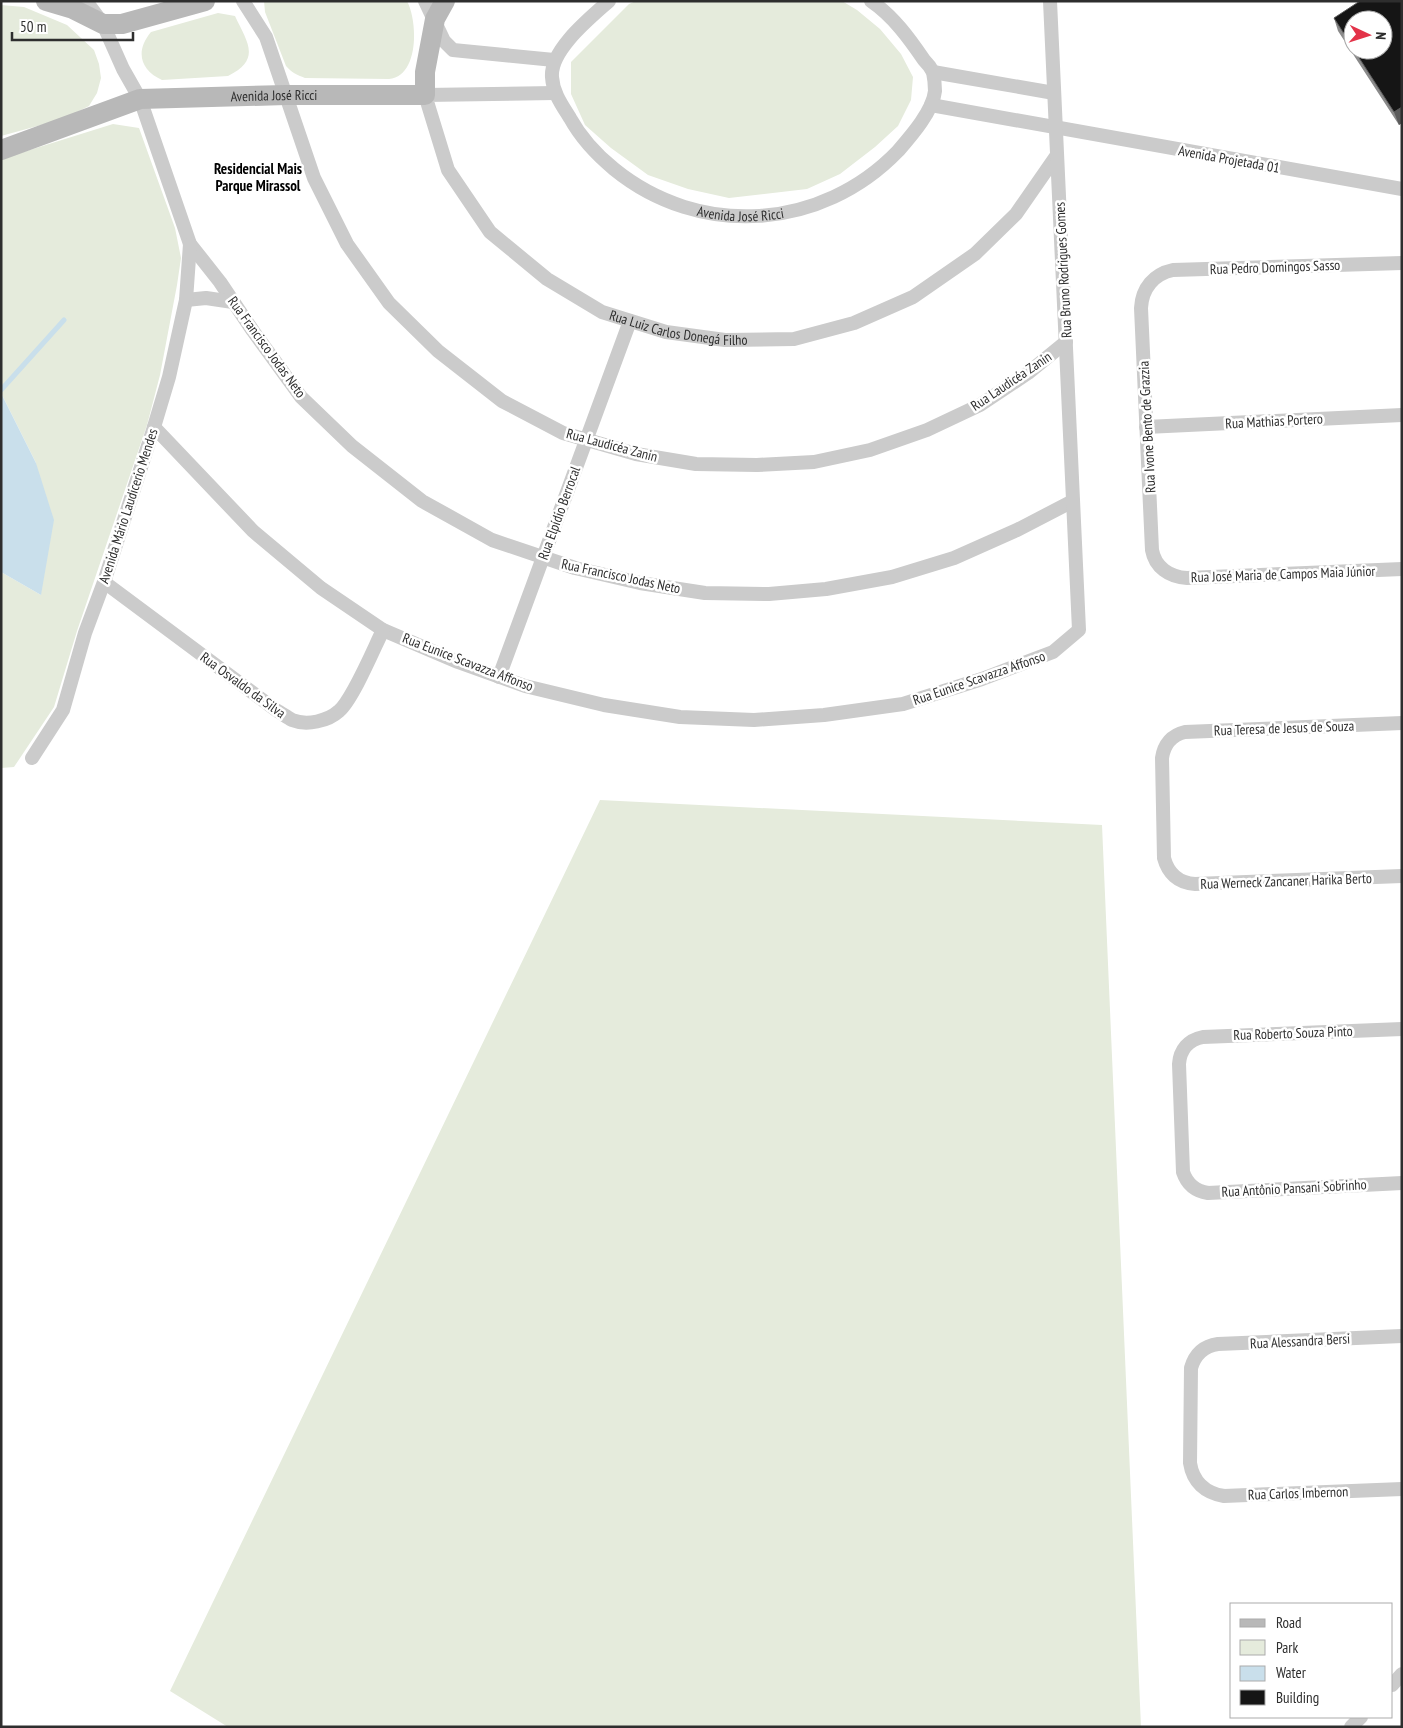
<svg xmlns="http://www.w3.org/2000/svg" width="1403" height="1728" font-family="'PT Sans Narrow',sans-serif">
<rect width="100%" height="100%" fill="#fff"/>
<path fill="#e5ebdc" d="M 264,1 L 407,1 C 418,22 419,76 389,79 L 305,78 C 297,75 291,72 286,66 L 265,12 Z
M 636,1 L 842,1 L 857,10 L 880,29 L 901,54 L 913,77 L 911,100 L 898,126 L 875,147 L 840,174 L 807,189 L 729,198 L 688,189 L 648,175 L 611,148 L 585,125 L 571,94 L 571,62 L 629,4 Z
M 1,5 L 24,7 L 67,25 L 94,50 L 99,64 L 101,78 L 97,93 L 89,106 L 63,119 L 1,136 Z
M 218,13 L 235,16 C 247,42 262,59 228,76 L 162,80 C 140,70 135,51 151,32 Z
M 113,124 L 139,128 L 175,228 L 181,258 L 177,285 L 160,375 L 147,425 L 77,631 L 54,707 L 14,767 L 1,768 L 1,572 L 41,595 L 36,463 L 1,393 L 1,159 Z
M 600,800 L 1102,825 L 1141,1727 L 228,1727 L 170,1691 Z"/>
<path fill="#c9dfeb" d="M 1,393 L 36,463 L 54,520 L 41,595 L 1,572 Z"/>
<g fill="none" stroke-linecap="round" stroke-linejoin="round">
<path stroke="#c9dfeb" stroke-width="5" d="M 1,390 L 64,320"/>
<g stroke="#cbcbcb" stroke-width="14">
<path d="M 86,1 L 103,24 L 123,69 L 140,99 L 190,244 L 220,282 L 253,331 L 301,397 L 352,446 L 422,501 L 492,540 L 575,568 L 640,583 L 705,593 L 769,594 L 826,589 L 892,577 L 954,558 L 1017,530 L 1073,501"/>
<path d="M 243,1 L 266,37 L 314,178 L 347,244 L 389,303 L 438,351 L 502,401 L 563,433 L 636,454 L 696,464 L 757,465 L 814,462 L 870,450 L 927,430 L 980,405 L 1028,373 L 1066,342"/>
<path d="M 425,1 L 444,41 L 453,50 L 554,60"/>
<path id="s1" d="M 609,1 C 590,18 550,50 552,77 C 553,93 562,105 570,118 C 581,138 597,155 614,169 C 700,239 822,230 898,151 C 911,136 933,111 935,91 C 935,86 934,77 933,72 C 931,68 927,63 924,60 C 909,38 893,16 871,1"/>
<path d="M 933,72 L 1054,93"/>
<path id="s2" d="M 555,93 L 425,95 L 448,170 L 490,232 L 547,279 L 602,312 L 666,332 L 725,340 L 794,339 L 854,323 L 913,297 L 975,254 L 1016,214 L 1057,155"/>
<path d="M 931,105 L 1402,189"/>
<path d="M 1402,263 L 1173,270 C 1154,274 1142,288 1141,308 L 1152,550 C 1155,567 1169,577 1187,578 L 1402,569"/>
<path d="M 186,300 L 206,298 L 233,302"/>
<path d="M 154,427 L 253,531 L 321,588 L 383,630 L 458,662 L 525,686 L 604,705 L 680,717 L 754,720 L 824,715 L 903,704 L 982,679 L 1053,652 L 1079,630 L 1050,1"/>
<path d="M 1146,427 L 1402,415"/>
<path d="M 104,582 L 276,710 C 281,713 287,717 292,720 C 307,726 328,721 339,711 C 353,699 374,648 383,630"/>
<path d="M 499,677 L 630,321"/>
<path d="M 1402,723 L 1185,732 C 1172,735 1164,744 1162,758 L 1164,858 C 1168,873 1178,883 1195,884 L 1402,876"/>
<path d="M 32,758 L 63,710 L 85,633 L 104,582 L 154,427 L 169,377 L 186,300 L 190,244"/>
<path d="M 1402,1029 L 1203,1037 C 1188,1040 1180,1050 1179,1064 L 1183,1172 C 1187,1184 1195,1191 1208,1193 L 1402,1183"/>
<path d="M 1402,1336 L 1218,1344 C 1204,1346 1195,1354 1191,1368 L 1190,1463 C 1193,1482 1205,1493 1224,1496 L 1402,1489"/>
<path d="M 1392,1685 L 1402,1674"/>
<path d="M 1351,1727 L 1361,1717"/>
</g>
<g stroke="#b8b8b8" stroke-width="20">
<path d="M 46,1 L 73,9 L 103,24 L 122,24 L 205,1"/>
<path id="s3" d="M 1,150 L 140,99 L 286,95 L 425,95 L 425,72 L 435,19 L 445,1"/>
</g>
</g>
<path fill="#8a8a8a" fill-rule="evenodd" d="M 1402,1 L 1402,123 L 1399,125 L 1338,31 L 1334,18 ZM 1353,20 L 1383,50 L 1353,50 Z"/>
<path fill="#5b5b5b" d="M 1402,107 L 1402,123 L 1399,125 L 1394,112 Z"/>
<path fill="#151515" stroke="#5b5b5b" d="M 1360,1 L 1402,1 L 1402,107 L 1394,112 L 1354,50 L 1383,50 L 1383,20 L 1353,20 L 1353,48 L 1334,18 Z"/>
<g text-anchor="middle" stroke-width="5" stroke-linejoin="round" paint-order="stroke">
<g font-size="14" fill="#2e2e2e" stroke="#fff">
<text dy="5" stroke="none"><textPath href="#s3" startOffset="282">Avenida José Ricci</textPath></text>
<text transform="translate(1229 159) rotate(10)" y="5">Avenida Projetada 01</text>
<text dy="5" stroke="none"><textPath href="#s1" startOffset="348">Avenida José Ricci</textPath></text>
<text transform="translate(1275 267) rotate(-2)" y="5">Rua Pedro Domingos Sasso</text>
<text transform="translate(1063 270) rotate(-93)" y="5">Rua Bruno Rodrigues Gomes</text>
<text dy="5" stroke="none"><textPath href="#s2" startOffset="500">Rua Luiz Carlos Donegá Filho</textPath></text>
<text transform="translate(267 347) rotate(54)" y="5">Rua Francisco Jodas Neto</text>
<text transform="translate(1011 381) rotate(-34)" y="5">Rua Laudicéa Zanin</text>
<text transform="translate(1274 421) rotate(-3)" y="5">Rua Mathias Portero</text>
<text transform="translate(1147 427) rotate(-93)" y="5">Rua Ivone Bento de Grazzia</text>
<text transform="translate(612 445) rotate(15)" y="5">Rua Laudicéa Zanin</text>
<text transform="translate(128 506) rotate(-72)" y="5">Avenida Mário Laudicerio Mendes</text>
<text transform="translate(559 513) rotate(-70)" y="5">Rua Elpídio Berrocal</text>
<text transform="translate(1283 574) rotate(-2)" y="5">Rua José Maria de Campos Maia Júnior</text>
<text transform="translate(621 576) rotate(12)" y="5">Rua Francisco Jodas Neto</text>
<text transform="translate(468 662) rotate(21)" y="5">Rua Eunice Scavazza Affonso</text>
<text transform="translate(979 678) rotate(-19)" y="5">Rua Eunice Scavazza Affonso</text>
<text transform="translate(243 685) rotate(36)" y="5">Rua Osvaldo da Silva</text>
<text transform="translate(1284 728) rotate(-2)" y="5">Rua Teresa de Jesus de Souza</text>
<text transform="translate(1286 881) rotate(-2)" y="5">Rua Werneck Zancaner Harika Berto</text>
<text transform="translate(1293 1033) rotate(-2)" y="5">Rua Roberto Souza Pinto</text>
<text transform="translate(1294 1188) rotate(-3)" y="5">Rua Antônio Pansani Sobrinho</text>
<text transform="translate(1300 1341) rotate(-3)" y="5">Rua Alessandra Bersi</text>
<text transform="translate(1298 1493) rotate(-2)" y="5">Rua Carlos Imbernon</text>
</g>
<g font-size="15" font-weight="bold" fill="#000" stroke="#fff">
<text x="258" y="174">Residencial Mais<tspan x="258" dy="17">Parque Mirassol</tspan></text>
</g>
</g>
<rect width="1403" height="1728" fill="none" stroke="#2e2e2e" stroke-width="5"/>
<rect x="1230" y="1603" width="162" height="115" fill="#ffffff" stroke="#ababab"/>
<rect x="1240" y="1619" width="25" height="8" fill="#b8b8b8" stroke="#ababab"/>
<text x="1276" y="1628" font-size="15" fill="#2e2e2e">Road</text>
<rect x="1240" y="1640" width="25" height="15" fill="#e5ebdc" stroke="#ababab"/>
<text x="1276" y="1653" font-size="15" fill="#2e2e2e">Park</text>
<rect x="1240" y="1666" width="25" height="15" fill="#c9dfeb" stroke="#ababab"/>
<text x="1276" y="1678" font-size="15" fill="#2e2e2e">Water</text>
<rect x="1240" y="1690" width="25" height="15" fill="#151515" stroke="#ababab"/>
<text x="1276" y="1703" font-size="15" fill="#2e2e2e">Building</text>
<g transform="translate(1368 35) rotate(94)"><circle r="24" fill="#ffffff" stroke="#ababab"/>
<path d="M0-4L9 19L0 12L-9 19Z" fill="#e33349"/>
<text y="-8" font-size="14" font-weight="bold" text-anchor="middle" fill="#2e2e2e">N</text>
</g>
<path d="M12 32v8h121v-8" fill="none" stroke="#2e2e2e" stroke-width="2.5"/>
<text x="20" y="32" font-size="15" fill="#2e2e2e" stroke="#ffffff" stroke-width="4" paint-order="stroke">50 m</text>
</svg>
